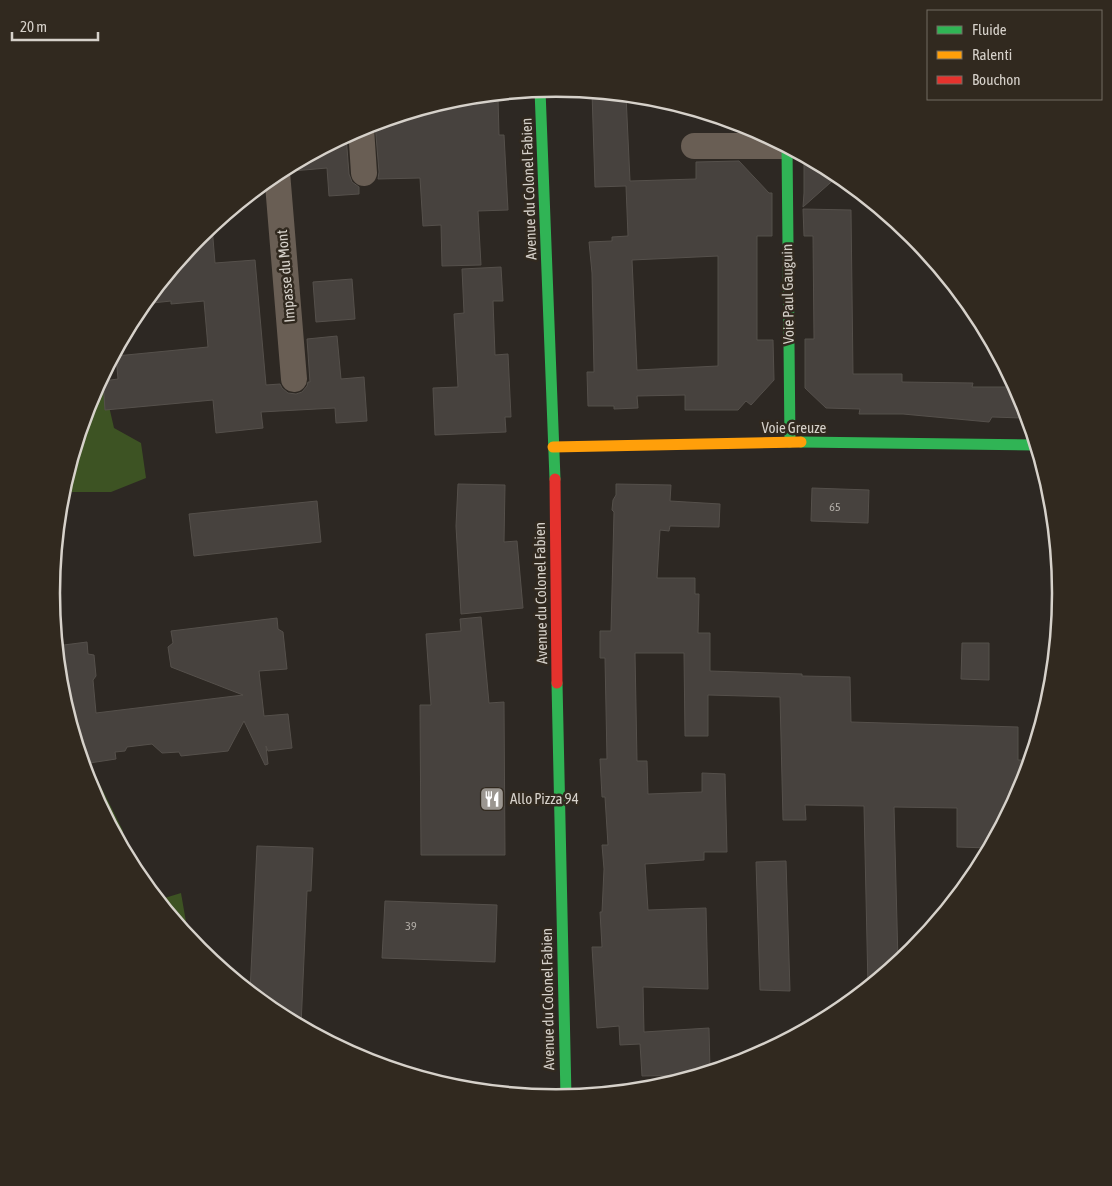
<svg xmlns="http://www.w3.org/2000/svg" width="1112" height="1186" font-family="'Asap Condensed',sans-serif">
<rect width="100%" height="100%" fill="#2d2823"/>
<path fill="#3d5323" d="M 102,376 L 114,428 L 141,443 L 146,478 L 111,492 L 62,492 L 90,400 Z
M 93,771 L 123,831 L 120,842 L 90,786 L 86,773 Z
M 181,893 L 186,922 L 191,941 L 158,900 Z"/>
<path fill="#47423e" stroke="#55504b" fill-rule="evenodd" d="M 592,92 L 626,95 L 630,181 L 696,179 L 696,162 L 739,161 L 769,193 L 772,193 L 772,236 L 757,236 L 757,340 L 773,340 L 774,380 L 751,405 L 746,401 L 738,410 L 685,410 L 685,395 L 637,396 L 638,408 L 614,409 L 614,406 L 588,406 L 587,372 L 594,372 L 592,273 L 589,242 L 612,241 L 612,237 L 628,236 L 626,186 L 595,187 ZM 718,256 L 718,366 L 637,370 L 632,260 Z
M 498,98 L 499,135 L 504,135 L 508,210 L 478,211 L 481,265 L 442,266 L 441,225 L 423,226 L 420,178 L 378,179 L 379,172 L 375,123 L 450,100 Z
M 346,135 L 349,174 L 352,182 L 359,187 L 359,194 L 329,196 L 327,168 L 292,171 L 290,166 Z
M 804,156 L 839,175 L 803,207 L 804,193 Z
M 803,209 L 851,210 L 853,374 L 902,374 L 902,382 L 973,383 L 972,387 L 1016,387 L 1022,400 L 1022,418 L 992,417 L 989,422 L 903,414 L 859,414 L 860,409 L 826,408 L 805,388 L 805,339 L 814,339 L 813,236 L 804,236 Z
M 212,226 L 215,263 L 255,260 L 266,385 L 280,384 L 282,388 L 288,393 L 296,394 L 302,392 L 307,386 L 308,382 L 310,382 L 307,339 L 337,336 L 341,379 L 364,377 L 367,421 L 336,423 L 335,408 L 261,412 L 263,428 L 216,433 L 213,400 L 105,410 L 103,381 L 118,379 L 116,356 L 208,347 L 204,301 L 171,304 L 171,301 L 143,304 L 199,236 Z
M 501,267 L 503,301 L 493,301 L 495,355 L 508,354 L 511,417 L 505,417 L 506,432 L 435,435 L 433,388 L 458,387 L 454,314 L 464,313 L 462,269 Z
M 352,279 L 355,319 L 316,322 L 313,282 Z
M 458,484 L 505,485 L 504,542 L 517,541 L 523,608 L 461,614 L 456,526 Z
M 616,484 L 671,485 L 670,501 L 720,504 L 719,527 L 670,526 L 669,531 L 660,530 L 657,578 L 695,578 L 695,594 L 699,594 L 698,633 L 710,633 L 710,671 L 802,674 L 802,676 L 850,677 L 851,722 L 1018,727 L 1018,760 L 1030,760 L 1022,786 L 989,848 L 957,847 L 957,808 L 894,807 L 898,962 L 868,987 L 864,806 L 805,805 L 806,820 L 783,820 L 780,697 L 708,695 L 708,736 L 685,736 L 684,653 L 635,653 L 637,761 L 647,761 L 648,794 L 702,792 L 702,773 L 725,774 L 727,852 L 704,852 L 704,860 L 645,864 L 648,910 L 706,908 L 708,989 L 643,987 L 644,1032 L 709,1028 L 710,1071 L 699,1075 L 642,1076 L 640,1044 L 620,1045 L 619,1026 L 597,1028 L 592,947 L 602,947 L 600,912 L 602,912 L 604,869 L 602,845 L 608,845 L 605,797 L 602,797 L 600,759 L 607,759 L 605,658 L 600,658 L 600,631 L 611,631 L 614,512 L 612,510 L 613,500 L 616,495 Z
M 812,488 L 869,490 L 868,523 L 811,521 Z
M 317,501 L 321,542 L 194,556 L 189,514 Z
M 481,617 L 489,703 L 504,702 L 505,855 L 421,855 L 420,705 L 431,705 L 426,634 L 461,631 L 460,619 Z
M 277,618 L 278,629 L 283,632 L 287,669 L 259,671 L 264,716 L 288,714 L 292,748 L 268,751 L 266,746 L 268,764 L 265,765 L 244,721 L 228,751 L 181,756 L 179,752 L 162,753 L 152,744 L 127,747 L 125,751 L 115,752 L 116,759 L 83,764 L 61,691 L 56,646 L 87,642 L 88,654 L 94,655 L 96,676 L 93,680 L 96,713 L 243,695 L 171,667 L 168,647 L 173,643 L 171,631 Z
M 962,643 L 989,643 L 989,680 L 961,679 Z
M 257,846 L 313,848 L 311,891 L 307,891 L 301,1026 L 275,1013 L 250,992 Z
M 786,861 L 790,991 L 760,990 L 756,862 Z
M 385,901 L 497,905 L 495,962 L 382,958 Z"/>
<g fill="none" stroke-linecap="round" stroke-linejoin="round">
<path stroke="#695e54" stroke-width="26" d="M 361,128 L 364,173
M 694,146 L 786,146
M 277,172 L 294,379"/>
<path stroke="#30b455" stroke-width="11" d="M 540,90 L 555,479
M 787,147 L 790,442
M 801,442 L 1036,445
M 557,683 L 566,1097"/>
<path stroke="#ff9f0a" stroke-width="11" d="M 553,447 L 801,442"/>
<path stroke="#e5322d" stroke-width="11" d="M 555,479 L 557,683"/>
</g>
<defs>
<symbol id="restaurant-square" viewBox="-11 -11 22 22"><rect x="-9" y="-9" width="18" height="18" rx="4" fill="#9b9690" stroke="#31291f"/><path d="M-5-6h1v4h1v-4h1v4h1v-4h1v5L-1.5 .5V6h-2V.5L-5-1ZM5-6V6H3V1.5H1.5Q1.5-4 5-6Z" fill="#fff"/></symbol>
</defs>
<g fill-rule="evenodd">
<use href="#restaurant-square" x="478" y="785" width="28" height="28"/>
</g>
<g text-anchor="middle" stroke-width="5" stroke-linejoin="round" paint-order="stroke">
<g font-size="12" fill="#b2ada7">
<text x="835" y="511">65</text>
<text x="411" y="930">39</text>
</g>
<g font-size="15" fill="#d6d1ca" stroke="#31291f">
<text transform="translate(529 189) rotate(-92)" y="5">Avenue du Colonel Fabien</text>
<text transform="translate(286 276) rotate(-95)" y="5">Impasse du Mont</text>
<text transform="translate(788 294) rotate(-91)" y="5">Voie Paul Gauguin</text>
<text x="794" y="433">Voie Greuze</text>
<text transform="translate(541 593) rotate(-91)" y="5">Avenue du Colonel Fabien</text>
<text transform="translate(548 999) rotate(-91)" y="5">Avenue du Colonel Fabien</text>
</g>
<g font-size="15" fill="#d6d1ca" stroke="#31291f" text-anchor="start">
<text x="510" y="804">Allo Pizza 94</text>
</g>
</g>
<path d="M0 0H1112V1186H0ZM60 593a496 496 0 1 1 992 0a496 496 0 1 1-992 0Z" fill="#31291f" fill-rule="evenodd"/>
<path fill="none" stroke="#d6d1ca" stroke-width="2.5" d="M60 593a496 496 0 1 1 992 0a496 496 0 1 1-992 0Z"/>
<rect x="927" y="10" width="175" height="90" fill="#31291f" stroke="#736c63"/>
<rect x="937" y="26" width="25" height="8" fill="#30b455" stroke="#736c63"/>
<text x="972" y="35" font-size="15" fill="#d6d1ca">Fluide</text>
<rect x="937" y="51" width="25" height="8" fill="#ff9f0a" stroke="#736c63"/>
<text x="972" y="60" font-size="15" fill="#d6d1ca">Ralenti</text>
<rect x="937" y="76" width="25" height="8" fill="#e5322d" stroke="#736c63"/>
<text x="972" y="85" font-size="15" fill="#d6d1ca">Bouchon</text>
<path d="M12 32v8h86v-8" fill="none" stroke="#d6d1ca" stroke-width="2.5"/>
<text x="20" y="32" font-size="15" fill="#d6d1ca" stroke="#31291f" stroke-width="4" paint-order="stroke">20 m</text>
</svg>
